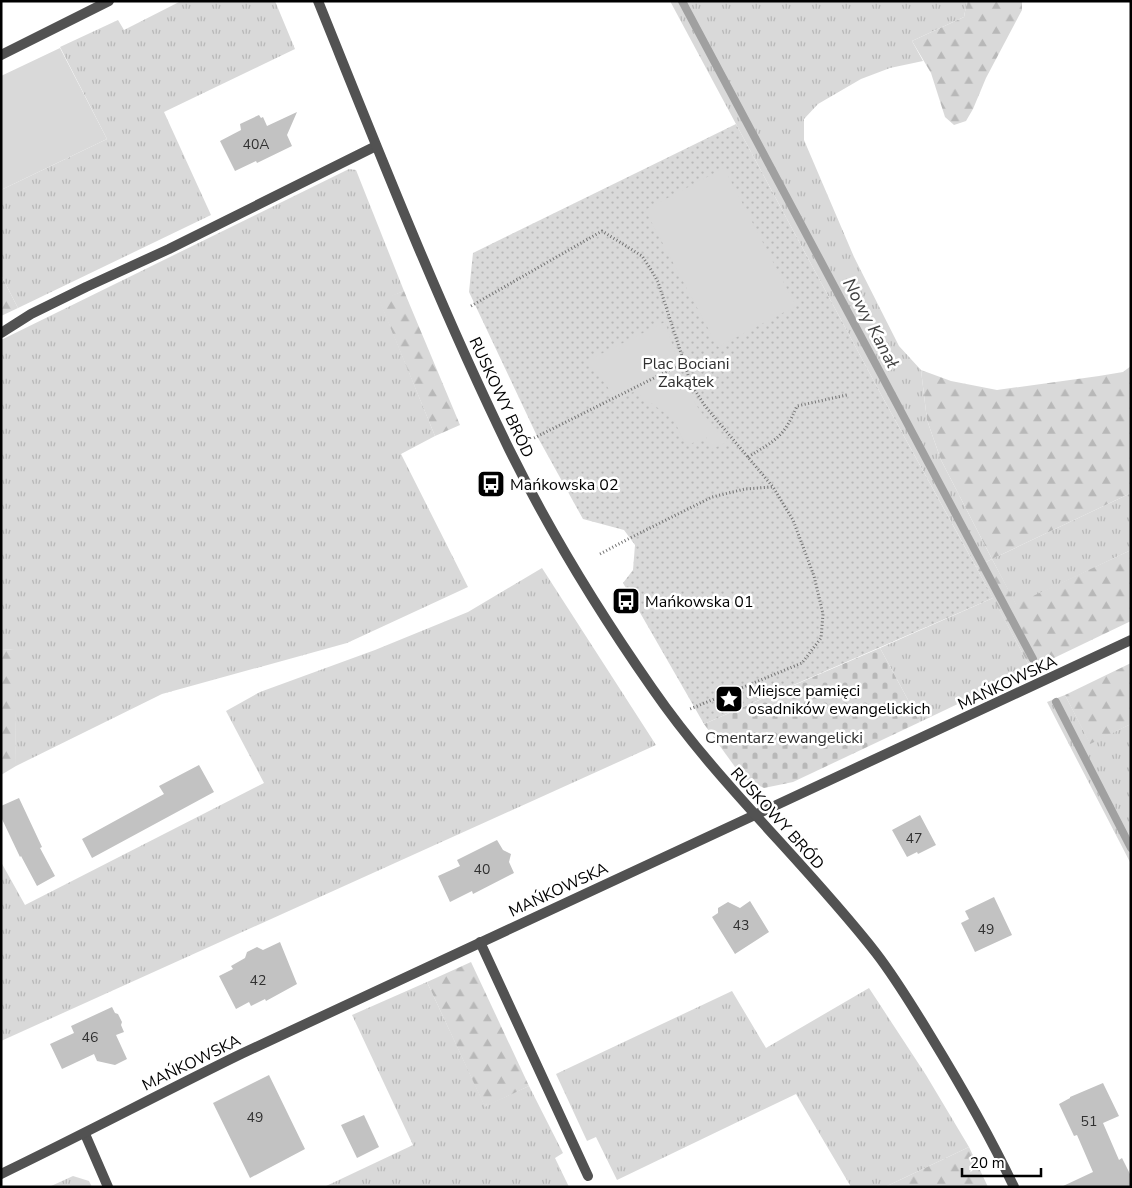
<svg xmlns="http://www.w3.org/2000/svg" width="1132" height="1188" font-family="'Nunito Sans',sans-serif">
<defs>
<pattern id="grass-tufts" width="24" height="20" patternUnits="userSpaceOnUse" patternTransform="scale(1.25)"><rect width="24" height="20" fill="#d9d9d9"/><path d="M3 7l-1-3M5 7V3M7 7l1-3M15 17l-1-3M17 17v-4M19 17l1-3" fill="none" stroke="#b8b8b8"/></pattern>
<pattern id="forest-firs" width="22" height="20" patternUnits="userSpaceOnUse" patternTransform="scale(1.25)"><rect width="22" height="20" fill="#d9d9d9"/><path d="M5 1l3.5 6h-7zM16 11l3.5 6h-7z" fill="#b8b8b8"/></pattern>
<pattern id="cemetery-stones" width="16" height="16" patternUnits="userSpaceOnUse" patternTransform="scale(1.25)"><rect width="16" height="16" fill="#d9d9d9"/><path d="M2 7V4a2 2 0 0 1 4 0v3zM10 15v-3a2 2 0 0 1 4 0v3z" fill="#b8b8b8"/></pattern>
<pattern id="park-dots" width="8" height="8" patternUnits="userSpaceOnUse" patternTransform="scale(1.25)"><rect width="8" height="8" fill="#d9d9d9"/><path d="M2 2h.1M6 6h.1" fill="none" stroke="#b8b8b8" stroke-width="1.8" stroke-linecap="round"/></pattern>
</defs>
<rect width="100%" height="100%" fill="#fff"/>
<path fill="url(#grass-tufts)" d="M 181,1 L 275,1 L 295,49 L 164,112 L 211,215 L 18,308 L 1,275 L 1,190 L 107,139 L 60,47 L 118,20 L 124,30 Z
M 670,1 L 967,1 L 964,17 L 912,41 L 923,61 L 890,68 L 861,79 L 818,104 L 804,119 L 804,140 L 854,257 L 899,346 L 921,370 L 927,420 L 941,460 L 992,559 L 1131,493 L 1131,550 L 1016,605 L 992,559 L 976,567 L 883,398 Z
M 349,169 L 356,170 L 404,291 L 380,301 L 435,436 L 401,454 L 468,587 L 347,643 L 162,694 L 16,766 L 14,650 L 1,649 L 1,340 Z
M 542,568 L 656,745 L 1,1041 L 1,862 L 25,905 L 264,783 L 226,711 L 260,692 L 375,650 L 468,612 Z
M 993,598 L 1031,669 L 920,722 L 880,648 Z
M 1065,695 L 1090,743 L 1131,724 L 1131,864 L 1047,702 Z
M 427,982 L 485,1106 L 529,1086 L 563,1153 L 555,1158 L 569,1187 L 324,1187 L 413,1145 L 352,1015 Z
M 869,988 L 926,1075 L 969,1147 L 885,1187 L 851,1187 L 796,1094 L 617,1180 L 596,1137 L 587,1141 L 556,1074 L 732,991 L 766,1048 Z
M 73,1176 L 89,1181 L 92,1187 L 49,1187 Z"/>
<path fill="url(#forest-firs)" d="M 967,1 L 1022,1 L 1022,10 L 986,78 L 973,109 L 966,121 L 954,125 L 945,117 L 931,73 L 912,41 L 964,17 Z
M 1,275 L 18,308 L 1,316 Z
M 404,291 L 460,425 L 435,436 L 379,300 Z
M 1131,366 L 1131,493 L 992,559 L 1016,604 L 1131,550 L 1131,621 L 1031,669 L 976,567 L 992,559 L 941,460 L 927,420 L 921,370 L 951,381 L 997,390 L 1099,376 L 1123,372 Z
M 1,649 L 15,650 L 16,766 L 1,775 Z
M 1131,663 L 1131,724 L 1090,744 L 1065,695 Z
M 471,962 L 529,1086 L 485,1107 L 427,982 Z
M 969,1147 L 988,1187 L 885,1187 Z"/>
<path fill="url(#cemetery-stones)" d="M 880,648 L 920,722 L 793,782 L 764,788 L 743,778 L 704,724 Z"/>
<path fill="url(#park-dots)" d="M 736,124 L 883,398 L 993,598 L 704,724 L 623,583 L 633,570 L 635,545 L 624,530 L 583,519 L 537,436 L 469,292 L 473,253 Z"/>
<path fill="#d9d9d9" d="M 60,48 L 107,139 L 1,190 L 1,76 Z
M 724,168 L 796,306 L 718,347 L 645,210 Z
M 665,322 L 686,388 L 700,411 L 727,442 L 712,449 L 706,437 L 686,446 L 674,420 L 635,391 L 615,401 L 607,386 L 591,366 L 591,359 Z"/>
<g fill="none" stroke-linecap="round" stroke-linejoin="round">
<path stroke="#a0a0a0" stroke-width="8" d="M 682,1 L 1033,659
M 1056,702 L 1131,848"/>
</g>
<path fill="#c2c2c2" d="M 297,112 L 287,135 L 292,146 L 257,163 L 256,161 L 235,171 L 220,141 L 241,130 L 240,124 L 259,115 L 261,118 L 263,117 L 267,126 Z
M 199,765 L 214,792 L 92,858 L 82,839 L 164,794 L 159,786 Z
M 19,798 L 42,847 L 40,848 L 55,876 L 37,886 L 21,856 L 20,857 L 1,817 L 1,806 Z
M 920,815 L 936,845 L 918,854 L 917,852 L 907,857 L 892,830 Z
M 497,840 L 503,850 L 511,854 L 509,862 L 514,873 L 473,894 L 472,891 L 450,902 L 438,876 L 460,866 L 457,860 Z
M 994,897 L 1012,935 L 975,952 L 961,923 L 969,919 L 965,911 Z
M 750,901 L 769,932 L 735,954 L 712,917 L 718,913 L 718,908 L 728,902 L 740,908 Z
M 280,942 L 297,984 L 266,1001 L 265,999 L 251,1006 L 249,1002 L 236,1009 L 219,976 L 233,969 L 231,966 L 245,958 L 247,952 L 257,947 L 263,950 Z
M 112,1007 L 115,1013 L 118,1014 L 122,1022 L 121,1025 L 124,1032 L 116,1035 L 127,1059 L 115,1065 L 97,1061 L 94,1054 L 62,1069 L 50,1044 L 74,1033 L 71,1026 Z
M 269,1075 L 305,1149 L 250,1178 L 213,1103 Z
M 1103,1083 L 1119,1116 L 1103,1123 L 1119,1160 L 1122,1158 L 1131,1176 L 1131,1187 L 1061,1187 L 1093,1172 L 1077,1135 L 1074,1136 L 1059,1104 L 1070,1098 L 1070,1097 Z
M 364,1115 L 379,1147 L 357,1158 L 341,1125 Z"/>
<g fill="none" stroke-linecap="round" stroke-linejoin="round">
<path stroke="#747474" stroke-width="3" stroke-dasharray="1 2.5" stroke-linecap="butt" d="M 471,306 L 602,231 L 642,256 L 650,268 L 658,282 L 691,384 L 705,406 L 773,487 L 793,520 L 814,576 L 823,614 L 821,638 L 802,663 L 690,709
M 534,438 L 684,363
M 748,457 C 777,439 783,438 797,406 L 847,395
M 600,554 L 630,538 L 712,497 L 745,489 L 772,487"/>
<path stroke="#525252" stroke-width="10" d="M 1,333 L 31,314 L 86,287 L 169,249 L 376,146
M 480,942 L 588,1176
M 85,1134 L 108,1187"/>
<path stroke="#525252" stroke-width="10" d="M 1,55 L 109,1
M 1,1174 C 82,1135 161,1093 241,1054 L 1131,640"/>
<path stroke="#525252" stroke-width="10" d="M 318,1 C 379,152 438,303 509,449 C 550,532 599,612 652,688 C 718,784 805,862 876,953 C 896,979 913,1007 930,1035 C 960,1084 989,1134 1014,1187"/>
</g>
<defs>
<symbol id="bus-square" viewBox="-11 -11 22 22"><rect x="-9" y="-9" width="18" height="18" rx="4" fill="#000" stroke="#fff"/><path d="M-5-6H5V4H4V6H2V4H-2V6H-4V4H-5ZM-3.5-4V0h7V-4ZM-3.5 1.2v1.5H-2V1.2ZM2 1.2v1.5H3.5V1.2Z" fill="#fff"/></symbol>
<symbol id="sight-square" viewBox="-11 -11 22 22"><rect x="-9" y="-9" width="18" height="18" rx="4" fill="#000" stroke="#fff"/><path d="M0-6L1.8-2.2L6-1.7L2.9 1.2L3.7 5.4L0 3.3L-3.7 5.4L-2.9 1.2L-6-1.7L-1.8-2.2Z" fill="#fff"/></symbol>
</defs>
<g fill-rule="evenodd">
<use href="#bus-square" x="475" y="468" width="32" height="32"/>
<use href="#bus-square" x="610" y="585" width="32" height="32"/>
<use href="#sight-square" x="713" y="683" width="32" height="32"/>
</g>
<g text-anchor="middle" stroke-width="5" stroke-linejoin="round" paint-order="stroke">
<g font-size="14" fill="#303030">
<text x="256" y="149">40A</text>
<text x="914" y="843">47</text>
<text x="482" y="874">40</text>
<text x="741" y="930">43</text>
<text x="986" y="934">49</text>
<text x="258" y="985">42</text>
<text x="90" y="1042">46</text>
<text x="255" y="1122">49</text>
<text x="1089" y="1126">51</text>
</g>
<g font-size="16" fill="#303030" stroke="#fff">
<text x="686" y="369">Plac Bociani<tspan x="686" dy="18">Zakątek</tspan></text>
<text x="784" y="743">Cmentarz ewangelicki</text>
</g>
<g font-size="16" fill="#000" stroke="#fff">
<text transform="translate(502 397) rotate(65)" y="6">RUSKOWY BRÓD</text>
<text transform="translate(1007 682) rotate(-25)" y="6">MAŃKOWSKA</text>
<text transform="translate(778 818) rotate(48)" y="6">RUSKOWY BRÓD</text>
<text transform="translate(558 889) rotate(-25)" y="6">MAŃKOWSKA</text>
<text transform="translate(191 1062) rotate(-26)" y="6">MAŃKOWSKA</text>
</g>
<g font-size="16" fill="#000" stroke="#fff" text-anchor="start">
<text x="510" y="490">Mańkowska 02</text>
<text x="645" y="607">Mańkowska 01</text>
<text x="748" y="696">Miejsce pamięci<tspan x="748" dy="18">osadników ewangelickich</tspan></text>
</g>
<g font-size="18" font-style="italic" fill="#414141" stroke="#fff">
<text transform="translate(871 323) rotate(62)" y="6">Nowy Kanał</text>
</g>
</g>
<rect width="1132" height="1188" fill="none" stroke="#000000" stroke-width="5"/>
<path d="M962 1168v8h79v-8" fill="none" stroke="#000000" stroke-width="2.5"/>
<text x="970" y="1168" font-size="15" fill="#000000" stroke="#ffffff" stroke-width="4" paint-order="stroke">20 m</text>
</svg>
